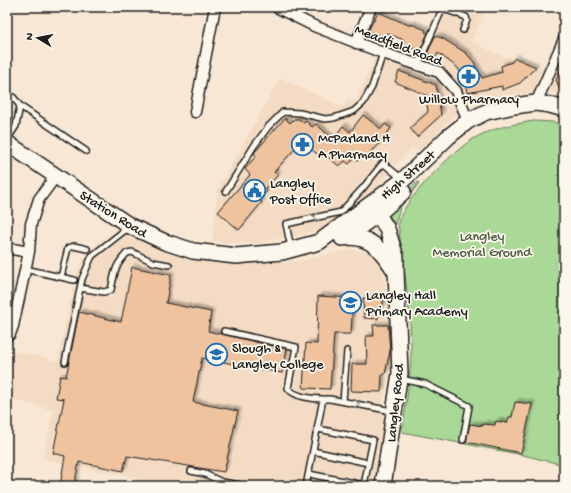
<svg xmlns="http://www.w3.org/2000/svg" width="571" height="493" font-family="'Gochi Hand',sans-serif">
<defs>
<filter id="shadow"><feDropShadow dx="3" dy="-3" stdDeviation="1" flood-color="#0004"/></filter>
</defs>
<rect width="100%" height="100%" fill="#f7e7d4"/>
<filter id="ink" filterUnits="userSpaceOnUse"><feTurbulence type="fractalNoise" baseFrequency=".025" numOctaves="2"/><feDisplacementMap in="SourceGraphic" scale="8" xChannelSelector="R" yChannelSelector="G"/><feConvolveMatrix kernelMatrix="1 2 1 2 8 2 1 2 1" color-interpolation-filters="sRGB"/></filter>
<g filter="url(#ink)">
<path fill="#f4dcc4" d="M 439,7 L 471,7 L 483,12 L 472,42 L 500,55 L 541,69 L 564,45 L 564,96 L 551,91 L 502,96 L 468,102 L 425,146 L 418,150 L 411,148 L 379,185 L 377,193 L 334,226 L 305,234 L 258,243 L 237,243 L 212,241 L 218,189 L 280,78 L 343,107 L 348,99 L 356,102 L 373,61 L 372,55 L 420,53 Z
M 118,224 L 255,261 L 287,262 L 299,261 L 351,249 L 367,252 L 375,256 L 382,264 L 393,351 L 382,407 L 384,406 L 380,453 L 374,486 L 174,486 L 43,459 L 53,410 L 7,398 L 7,349 L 58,361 L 72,293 L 79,268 L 89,252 L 99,242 L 118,230 Z"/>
<path fill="#aad897" stroke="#637a5a" d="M 534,121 L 553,122 L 564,125 L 564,465 L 523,455 L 402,432 C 406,403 412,372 411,343 C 410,303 403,263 398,223 C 403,201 453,151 473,139 C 491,128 513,124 534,121 Z
M 418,182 L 419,183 L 400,208 L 394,228 L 390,224 L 389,213 L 397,199 Z"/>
<path fill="#eec39d" stroke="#1c1c1c" filter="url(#shadow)" d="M 378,12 L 411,26 L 411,24 L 426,30 L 425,32 L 428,33 L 420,51 L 402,45 L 404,40 L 386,33 L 384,37 L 368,31 Z
M 435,36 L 442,38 L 466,53 L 474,62 L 476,67 L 482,78 L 502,72 L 501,66 L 512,62 L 515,58 L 536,67 L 520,83 L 502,90 L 502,86 L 467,93 L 465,83 L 458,68 L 438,53 L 436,57 L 427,54 Z
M 564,62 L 564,98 L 556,80 Z
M 399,71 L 436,85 L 441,115 L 417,137 L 410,128 L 428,112 L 426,95 L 395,82 Z
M 363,115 L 381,129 L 385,124 L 391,128 L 375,149 L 374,148 L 367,156 L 364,154 L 358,161 L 354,158 L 349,164 L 345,161 L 339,166 L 324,154 L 321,157 L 308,147 L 306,149 L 299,144 L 274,172 L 278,175 L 265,188 L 267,191 L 259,200 L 262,202 L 239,230 L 218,212 L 250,175 L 245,169 L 256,156 L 254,153 L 285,118 L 290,123 L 294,119 L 299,119 L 304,123 L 306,121 L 312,127 L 316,124 L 333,139 L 343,126 L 350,132 Z
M 132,267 L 171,275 L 166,303 L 211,312 L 208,331 L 287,349 L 282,373 L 202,358 L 193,402 L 238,411 L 224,472 L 127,456 L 123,471 L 79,462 L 74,486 L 60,486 L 65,456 L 53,453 L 64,399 L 56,398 L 60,376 L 66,377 L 79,312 L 121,322 Z
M 318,296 L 353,298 L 351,334 L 334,334 L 330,389 L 303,388 L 306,343 L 317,344 Z
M 363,298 L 383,299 L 383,307 L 378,307 L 378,319 L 364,318 Z
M 373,325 L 388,325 L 390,351 L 385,374 L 382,375 L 381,392 L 351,391 L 352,364 L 367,364 L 366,336 L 374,336 Z
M 515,402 L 532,404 L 521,453 L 466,442 L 470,424 L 483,426 L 483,424 L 495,425 L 496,421 L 507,423 L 509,417 L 512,417 Z"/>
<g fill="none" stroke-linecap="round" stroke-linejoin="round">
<defs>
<path id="lane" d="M 418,65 L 441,12 L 447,10 L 466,17 L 467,20 L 463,30
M 7,93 L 14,98 L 20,106 L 16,126 L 7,140
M 20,106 L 86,151
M 226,191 L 254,146 L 268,127 L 283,112 L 300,113 L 325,119 L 334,118 L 354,111 L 363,103 L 372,87 L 383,53
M 291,248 L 286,224 L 341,212 L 363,188 L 383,163 L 402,179
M 25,269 L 74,280
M 61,277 L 68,248 L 74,246 L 87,249
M 80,288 L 104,292 L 111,290 C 115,272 114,267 127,253 L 132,252 L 153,262 L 169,265
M 224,331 L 296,347 L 288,388 C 294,397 313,399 323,399
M 65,362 L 82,279 L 92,256 L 129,227
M 401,379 L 425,384 L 469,406 L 463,440
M 343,401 L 347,351
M 313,451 L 368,463
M 191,471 L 205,474 L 222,482 L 246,486
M 309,474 L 364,485 L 373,440 L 318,429
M 306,486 L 323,399 L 330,399 L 392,411"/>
<path id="street" d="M 276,7 L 314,26 L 383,53 L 439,72 L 456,91 L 468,121
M 356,43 L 371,7
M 536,103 L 564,39
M 195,112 L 215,7
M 7,248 L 29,252
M 7,335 L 10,334 L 13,326 L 29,252 L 31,224 L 39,199 L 56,176"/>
<path id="secondary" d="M 7,143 L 130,226 L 165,242 L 193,251 L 236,256 L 282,252 L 319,242 L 403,180 L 448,137 L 468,121 L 486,112 L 514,106 L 536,103 L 550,105 L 564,109
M 365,210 L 378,214 L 387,229 L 396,257 L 396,271 L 400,373 L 383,486
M 346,237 L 378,214 L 403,192
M 342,238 C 369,233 382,250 395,271"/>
</defs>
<use href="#lane" stroke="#1c1c1c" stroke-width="8"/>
<use href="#street" stroke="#1c1c1c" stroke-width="13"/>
<use href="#secondary" stroke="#1c1c1c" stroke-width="18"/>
<use href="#lane" stroke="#fbf7ec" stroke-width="5"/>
<use href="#street" stroke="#fbf7ec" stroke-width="10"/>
<use href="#secondary" stroke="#fbf7ec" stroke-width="15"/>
</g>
<defs><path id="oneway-chevron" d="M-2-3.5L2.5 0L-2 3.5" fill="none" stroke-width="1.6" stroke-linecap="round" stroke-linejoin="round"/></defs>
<g stroke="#97948e">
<use href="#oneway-chevron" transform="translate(316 217) rotate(172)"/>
<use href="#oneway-chevron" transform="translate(357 404) rotate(11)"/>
</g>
</g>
<defs>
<symbol id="pharmacy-ring" viewBox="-11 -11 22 22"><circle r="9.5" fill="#fbf7ec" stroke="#1f6fb2" stroke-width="1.5"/><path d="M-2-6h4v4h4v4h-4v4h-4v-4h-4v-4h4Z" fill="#1f6fb2"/></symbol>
<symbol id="civic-ring" viewBox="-11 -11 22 22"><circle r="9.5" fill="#fbf7ec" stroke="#1f6fb2" stroke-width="1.5"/><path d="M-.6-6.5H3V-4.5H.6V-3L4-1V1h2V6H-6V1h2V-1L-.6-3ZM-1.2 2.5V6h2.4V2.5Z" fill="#1f6fb2"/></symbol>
<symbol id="school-ring" viewBox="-11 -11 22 22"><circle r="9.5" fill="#fbf7ec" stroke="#1f6fb2" stroke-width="1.5"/><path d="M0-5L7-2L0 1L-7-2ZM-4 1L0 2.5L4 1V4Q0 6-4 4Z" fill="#1f6fb2"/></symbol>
<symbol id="university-ring" viewBox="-11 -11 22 22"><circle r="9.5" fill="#fbf7ec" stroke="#1f6fb2" stroke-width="1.5"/><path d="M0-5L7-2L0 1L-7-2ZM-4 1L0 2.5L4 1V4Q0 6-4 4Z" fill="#1f6fb2"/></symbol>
</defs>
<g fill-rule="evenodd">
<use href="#pharmacy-ring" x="456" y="64" width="25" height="25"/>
<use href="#pharmacy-ring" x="290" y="132" width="25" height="25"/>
<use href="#civic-ring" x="242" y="178" width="25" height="25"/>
<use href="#school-ring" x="338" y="290" width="25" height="25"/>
<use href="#university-ring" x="204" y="342" width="25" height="25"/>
</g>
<g text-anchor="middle" stroke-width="3.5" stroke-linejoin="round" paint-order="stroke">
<g font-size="14" fill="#1c1c1c" stroke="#fbf7ec">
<text transform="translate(399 44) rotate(21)" y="5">Meadfield Road</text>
<text transform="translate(407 174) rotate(-41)" y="5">High Street</text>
<text transform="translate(114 213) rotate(32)" y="5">Station Road</text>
<text transform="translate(394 403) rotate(-84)" y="5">Langley Road</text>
</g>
<g font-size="14" fill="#1c1c1c" stroke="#fbf7ec" text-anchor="start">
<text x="469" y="103" text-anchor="middle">Willow Pharmacy</text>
<text x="318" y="142">McParland H<tspan x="318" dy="16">A Pharmacy</tspan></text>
<text x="270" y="187">Langley<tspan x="270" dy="16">Post Office</tspan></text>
<text x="366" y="299">Langley Hall<tspan x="366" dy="16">Primary Academy</tspan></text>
<text x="232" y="352">Slough &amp;<tspan x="232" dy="16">Langley College</tspan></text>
</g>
<g font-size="14" fill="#4e5e47" stroke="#fbf7ec">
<text x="482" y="240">Langley<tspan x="482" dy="16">Memorial Ground</tspan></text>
</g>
</g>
<rect width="571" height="493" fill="none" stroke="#fbf7ec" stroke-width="24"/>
<rect x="12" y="12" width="547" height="469" fill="none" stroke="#1c1c1c" stroke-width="1.5" filter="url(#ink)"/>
<g transform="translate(38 38) rotate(280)" stroke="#fbf7ec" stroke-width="3" paint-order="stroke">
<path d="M0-3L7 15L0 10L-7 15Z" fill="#1c1c1c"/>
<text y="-6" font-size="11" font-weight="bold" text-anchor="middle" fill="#1c1c1c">N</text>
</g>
</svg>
